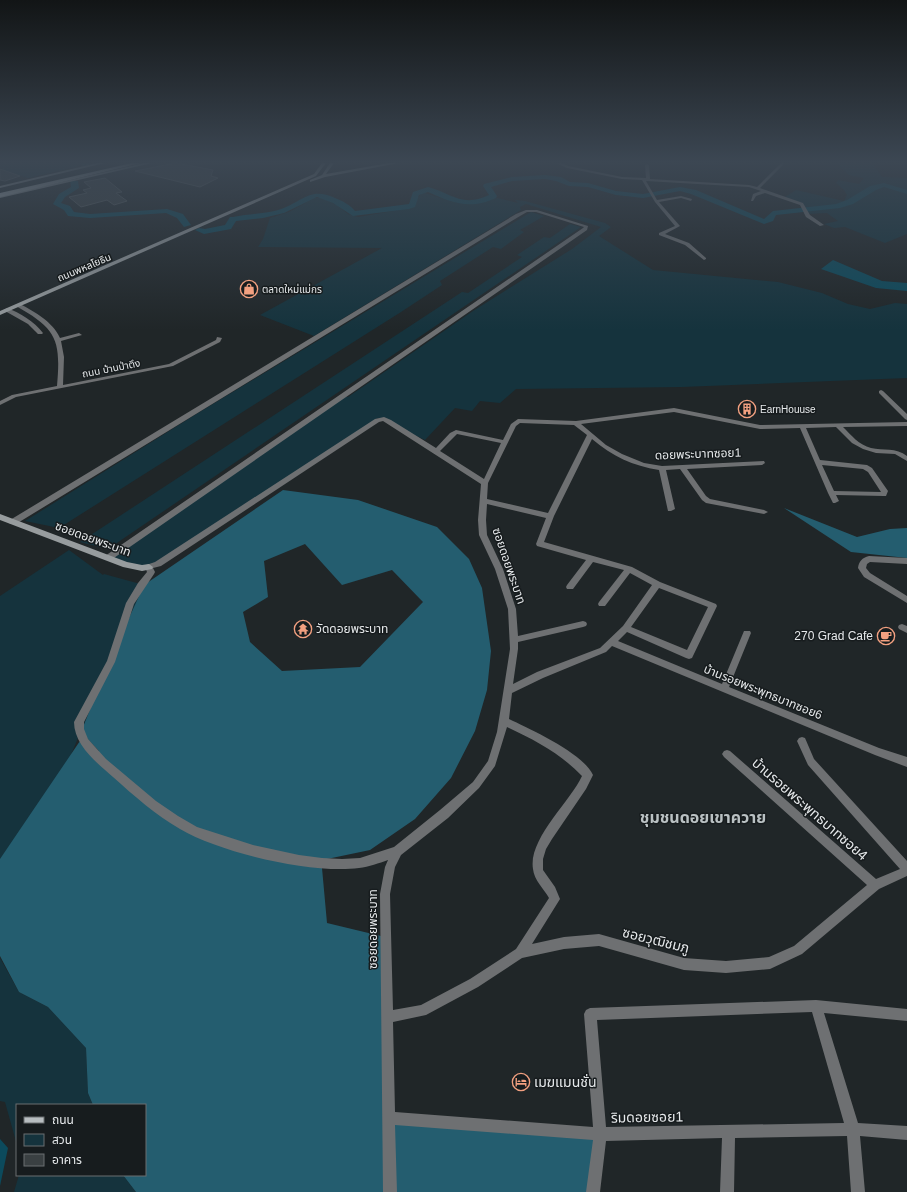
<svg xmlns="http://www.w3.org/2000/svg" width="907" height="1192" font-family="Helvetica,'Noto Sans Thai',sans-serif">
<rect width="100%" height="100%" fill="#202628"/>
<path fill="#15333d" d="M 0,163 L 91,163 L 28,178 L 0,169 Z
M 836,163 L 870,163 L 874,165 L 882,177 L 907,178 L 907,234 L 885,243 L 845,227 L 834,228 L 824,224 L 838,221 L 827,213 L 806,214 L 803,204 L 785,197 L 796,190 L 844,201 L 847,195 L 844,190 L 836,183 L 838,180 L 859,184 L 864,178 L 849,175 Z
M 422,192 L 457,203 L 480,202 L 497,198 L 518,203 L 515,200 L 525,201 L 605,223 L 611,227 L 599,236 L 653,270 L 778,282 L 822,293 L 848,304 L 870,309 L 895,303 L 907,304 L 907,378 L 682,387 L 516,389 L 500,403 L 480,401 L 472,411 L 455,408 L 425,440 L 378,418 L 149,567 L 108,558 L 343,396 L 348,397 L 473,311 L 572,249 L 601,227 L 526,204 L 520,207 L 521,210 L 314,336 L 260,315 L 382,248 L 258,247 L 263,239 L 270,218 L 289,212 L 314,198 L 322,198 L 337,205 L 348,214 L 358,217 L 411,208 Z
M 531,212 L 544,216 L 520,230 L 524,232 L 501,249 L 493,247 L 440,281 L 442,285 L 401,312 L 59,528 L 25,521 L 198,413 Z
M 570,224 L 581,227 L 108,549 L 80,542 L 462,292 L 468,293 L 522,257 L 517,255 L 544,237 L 550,238 Z
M 69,550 L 103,575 L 104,574 L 144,585 L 109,662 L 62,777 L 0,869 L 0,596 Z
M 0,958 L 19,992 L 48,1007 L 86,1048 L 88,1093 L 93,1105 L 17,1105 L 17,1145 L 5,1102 L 0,1101 Z
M 19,1175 L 123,1175 L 136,1192 L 14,1192 Z"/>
<path fill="#245d6f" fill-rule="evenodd" d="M 283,490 L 358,500 L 437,527 L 469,559 L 482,588 L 491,651 L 487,690 L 475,731 L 451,778 L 415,819 L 370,850 L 308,863 L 322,868 L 327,923 L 385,937 L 389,1118 L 600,1134 L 593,1192 L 136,1192 L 123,1175 L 145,1175 L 145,1105 L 93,1105 L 88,1093 L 86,1048 L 48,1007 L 19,992 L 0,956 L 0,859 L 82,738 L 99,751 L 81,732 L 109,662 L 144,585 ZM 305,544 L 342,585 L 392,570 L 423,602 L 360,667 L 282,671 L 250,642 L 243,612 L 268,597 L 264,561 Z
M 784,508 L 857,537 L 890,529 L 907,528 L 907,558 L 851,552 Z"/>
<path fill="#0c4a5c" d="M 833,260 L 882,281 L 907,283 L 907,291 L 876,288 L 821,269 Z
M 0,1139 L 8,1148 L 0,1186 Z"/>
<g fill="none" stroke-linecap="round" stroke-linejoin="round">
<path fill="#0c4a5c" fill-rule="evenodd" d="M 91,163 L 86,167 L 82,165 L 84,163 Z
M 545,175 L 561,177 L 570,182 L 588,183 L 616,191 L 643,194 L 680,187 L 696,190 L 764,219 L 773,211 L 836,204 L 847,200 L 870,186 L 884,183 L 907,190 L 907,194 L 884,187 L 876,190 L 853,204 L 840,208 L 776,215 L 773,221 L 764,224 L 691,194 L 680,191 L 643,198 L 616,195 L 588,187 L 569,186 L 556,181 L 545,179 L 512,181 L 491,187 L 497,196 L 496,198 C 470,210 452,203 428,192 L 419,195 L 415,207 L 409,209 L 353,216 L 333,203 L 317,197 L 284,213 L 263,218 L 236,221 L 231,229 L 204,234 L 195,230 L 199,228 L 205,229 L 225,225 L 230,217 L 233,217 C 248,214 263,214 278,210 C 302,203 309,186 335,198 C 343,201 350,205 355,211 L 409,204 L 413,192 L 428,187 C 451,193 462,208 489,195 L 483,186 L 484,184 L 512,177 Z
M 70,180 L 78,181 L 79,188 L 65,197 L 61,203 L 70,206 L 74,212 L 90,214 L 167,209 L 183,214 L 191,225 L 184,227 L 177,218 L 166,213 L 90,218 L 68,216 L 64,210 L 53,204 L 59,194 L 71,187 Z"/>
</g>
<path fill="#3a4042" stroke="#575d5f" d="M 176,163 L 213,170 L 211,176 L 218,178 L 200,187 L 135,171 Z
M 0,169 L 20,176 L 5,181 L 0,180 Z
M 105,178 L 122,192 L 116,193 L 127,201 L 114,205 L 107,200 L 81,207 L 69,197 L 87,193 L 83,190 L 91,188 L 84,182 Z"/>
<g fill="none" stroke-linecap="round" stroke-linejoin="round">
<path fill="#6e7072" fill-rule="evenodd" d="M 556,163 L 562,163 L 568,166 L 622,177 L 646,178 L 645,165 L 647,164 L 649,165 L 650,179 L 749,185 L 757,187 L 781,163 L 785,163 L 760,188 L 803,203 L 810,215 L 824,225 L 820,226 L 806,217 L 800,205 L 765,193 L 756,196 L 753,201 L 751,201 L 753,194 L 761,191 L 749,187 L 646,181 L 657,200 L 681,196 L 692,199 L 691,201 L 681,198 L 659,202 L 680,226 L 665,234 L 689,243 L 706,258 L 706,259 L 704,260 L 685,245 L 659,235 L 659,233 L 675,226 L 655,202 L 642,180 L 622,179 L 567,168 Z
M 526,210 L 537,210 L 588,226 L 587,230 L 111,560 L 108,561 L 104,558 L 105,556 L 583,228 L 584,227 L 536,212 L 527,212 L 520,216 L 16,524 L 10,524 L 9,522 L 10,520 L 516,214 Z
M 16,304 L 20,304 C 35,312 53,322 60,338 L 79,333 L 82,335 L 61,341 L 64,357 L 63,385 L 169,364 L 216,340 L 217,337 L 222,338 L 220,342 L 173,366 L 16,397 L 0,405 L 0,401 L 12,395 L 57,386 C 61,340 57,329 16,306 Z
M 7,308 C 20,313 34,321 43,333 L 42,334 L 38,334 L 28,324 L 5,311 L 4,310 Z
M 881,390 L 883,391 L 907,414 L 907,420 L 905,419 L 879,393 L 879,391 Z
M 674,408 L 760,425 L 907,422 L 907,426 L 843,427 C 851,435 859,445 871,448 C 883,451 896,447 907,456 L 907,461 L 895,454 L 876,453 L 863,449 L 852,443 L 836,427 L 806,428 L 820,460 L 867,465 L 872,468 L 888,491 L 886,496 L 884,496 L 836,495 L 839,501 L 835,503 L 833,503 L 828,493 L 800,428 L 760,429 L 674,412 L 581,424 L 606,445 L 622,454 L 644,463 L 662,466 L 764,461 L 765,463 L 762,465 L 687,469 L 706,496 L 710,499 L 764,510 L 768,512 L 764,514 L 706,503 L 702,500 L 680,469 L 666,470 L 675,509 L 671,511 L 668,511 L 659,470 C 633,466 612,456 592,439 L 554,516 L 544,542 L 632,567 L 660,582 L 716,604 L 717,606 L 692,658 L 689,659 L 686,658 L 627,632 L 618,641 L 722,684 L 744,631 L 750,631 L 751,633 L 729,687 L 879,748 L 907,757 L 907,767 L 875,755 L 612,646 L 606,652 L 543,678 L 512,693 L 509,719 C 530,729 583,753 593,775 L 586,789 L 552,839 L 546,849 L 543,859 L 543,870 L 555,887 L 560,899 L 532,944 L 564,937 L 599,934 L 684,958 L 726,961 L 769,957 L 794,946 L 867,885 L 724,757 L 722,754 L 724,751 L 727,750 L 730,751 L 876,879 L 900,869 L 808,765 L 797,741 L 799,738 L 802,737 L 805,738 L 814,759 L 907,861 L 907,876 L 879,889 L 802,954 L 770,969 L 726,973 L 684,970 L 599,946 L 564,949 L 522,958 L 478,987 L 426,1015 L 393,1022 L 395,1112 L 593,1127 L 584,1014 L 586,1010 L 590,1008 L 816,1000 L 907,1009 L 907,1021 L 824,1013 L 858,1123 L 907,1126 L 907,1140 L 860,1136 L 865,1192 L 851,1192 L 847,1136 L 735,1138 L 734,1192 L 720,1192 L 722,1138 L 606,1141 L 600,1192 L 586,1192 L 593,1140 L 395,1125 L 397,1192 L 383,1192 L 380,894 L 385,867 L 388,860 C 379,863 369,867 359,868 C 311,874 221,853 180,829 C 156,815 134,796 113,777 C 97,763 74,745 74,722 L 107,661 L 126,603 L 138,583 L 147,572 L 145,567 L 146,565 L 155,562 L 375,419 L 384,417 L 391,420 L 436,448 L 450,433 L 456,430 L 503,440 L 511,424 L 518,419 L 576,421 ZM 383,421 L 481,484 L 478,520 L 479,535 L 495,569 L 508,609 L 510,649 L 497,732 L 488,761 L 473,782 L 440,810 L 394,847 L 360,858 L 342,859 L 322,858 L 299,855 L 253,845 L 197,827 L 178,816 L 156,801 L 106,759 L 88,739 L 84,729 L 84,722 L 115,662 L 134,604 L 154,574 L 155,572 L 153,568 L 161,566 L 379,422 ZM 520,423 L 574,425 L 587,435 L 548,513 L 487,499 L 488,483 L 516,426 ZM 457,434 L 501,443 L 484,479 L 440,451 ZM 822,465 L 863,469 L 868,472 L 881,492 L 834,491 ZM 487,504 L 546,518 L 536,544 L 537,546 L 586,560 L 567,585 L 566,587 L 567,589 L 573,589 L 593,562 L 624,570 L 599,602 L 598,604 L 599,606 L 605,606 L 630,573 L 652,585 L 623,626 L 600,648 L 537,672 L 513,684 L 518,649 L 518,642 L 583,627 L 586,626 L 587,624 L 586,622 L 583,621 L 518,636 L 516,609 L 503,569 L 487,535 L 486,520 ZM 659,588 L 708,607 L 687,650 L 631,627 ZM 507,727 C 535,740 561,754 582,776 C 570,802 528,839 533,869 C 534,880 544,889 549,898 L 516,949 L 470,979 L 421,1005 L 393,1010 L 390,894 L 395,867 L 401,855 L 448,818 L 479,788 L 495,766 ZM 812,1012 L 844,1123 L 606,1127 L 597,1020 Z
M 869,556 L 907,558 L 907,564 L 870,562 L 867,564 L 866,568 L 870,573 L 907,596 L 907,603 L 864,577 L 858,568 C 859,561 862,558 869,556 Z
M 902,624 L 907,626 L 907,633 L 899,629 L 898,627 L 899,625 Z"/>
<path fill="#979c9e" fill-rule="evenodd" d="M 97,163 L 105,163 L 0,188 L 0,186 Z
M 144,163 L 152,163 L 0,198 L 0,196 Z
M 322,163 L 326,163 L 316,176 L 0,315 L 0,311 L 314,174 Z
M 330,163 L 334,163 L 326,174 L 389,163 L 399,163 L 325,177 L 310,182 L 310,180 L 322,175 Z
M 0,514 L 127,562 L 142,565 L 149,564 L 153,567 L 152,569 L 142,571 L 123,567 L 0,520 Z"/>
<path fill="#b7bdc0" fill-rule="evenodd" d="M 132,163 L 141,163 L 0,197 L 0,193 Z"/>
</g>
<linearGradient id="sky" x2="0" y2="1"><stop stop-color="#121516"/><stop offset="0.49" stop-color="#3c4753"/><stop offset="1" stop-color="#3c4753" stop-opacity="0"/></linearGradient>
<rect width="907" height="330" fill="url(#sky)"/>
<defs>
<symbol id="shop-ring" viewBox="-11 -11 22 22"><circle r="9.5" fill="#171c1e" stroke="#f2a080" stroke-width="1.5"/><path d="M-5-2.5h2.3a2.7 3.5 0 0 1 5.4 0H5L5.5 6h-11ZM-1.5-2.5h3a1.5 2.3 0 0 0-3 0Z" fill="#f2a080"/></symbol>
<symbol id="building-ring" viewBox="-11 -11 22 22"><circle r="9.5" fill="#171c1e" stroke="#f2a080" stroke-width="1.5"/><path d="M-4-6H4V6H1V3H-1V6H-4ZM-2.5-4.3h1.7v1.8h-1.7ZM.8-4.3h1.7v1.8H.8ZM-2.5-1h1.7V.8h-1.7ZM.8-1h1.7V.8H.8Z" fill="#f2a080"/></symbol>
<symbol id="temple-ring" viewBox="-11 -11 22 22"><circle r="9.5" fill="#171c1e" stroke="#f2a080" stroke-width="1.5"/><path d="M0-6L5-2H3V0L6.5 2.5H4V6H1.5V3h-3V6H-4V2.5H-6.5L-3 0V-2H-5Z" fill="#f2a080"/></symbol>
<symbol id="cafe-ring" viewBox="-11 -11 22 22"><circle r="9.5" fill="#171c1e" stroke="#f2a080" stroke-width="1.5"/><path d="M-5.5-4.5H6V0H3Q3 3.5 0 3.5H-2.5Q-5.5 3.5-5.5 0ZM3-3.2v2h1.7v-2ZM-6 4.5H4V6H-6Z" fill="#f2a080"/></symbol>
<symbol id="hotel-ring" viewBox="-11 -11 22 22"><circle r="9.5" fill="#171c1e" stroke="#f2a080" stroke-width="1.5"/><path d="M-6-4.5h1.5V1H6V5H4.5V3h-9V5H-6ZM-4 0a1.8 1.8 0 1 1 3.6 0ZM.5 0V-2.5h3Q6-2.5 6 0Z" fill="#f2a080"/></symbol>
</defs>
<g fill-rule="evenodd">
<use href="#shop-ring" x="239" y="279" width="20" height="20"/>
<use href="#building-ring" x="737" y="399" width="20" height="20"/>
<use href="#temple-ring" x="293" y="619" width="20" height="20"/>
<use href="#cafe-ring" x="876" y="626" width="20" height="20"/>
<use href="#hotel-ring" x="511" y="1072" width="20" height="20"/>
</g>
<g text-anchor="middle" stroke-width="3" stroke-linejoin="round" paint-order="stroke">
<g font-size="10" fill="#e6e9eb" stroke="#171c1e">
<text transform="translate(84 267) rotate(-23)" y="4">ถนนพหลโยธิน</text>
<text transform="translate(111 368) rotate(-11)" y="4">ถนน บ้านป่าตึง</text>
</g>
<g font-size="10" fill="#e6e9eb" stroke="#171c1e" text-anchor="start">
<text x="262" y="293">ตลาดใหม่แม่กร</text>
<text x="760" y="413">EarnHouuse</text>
</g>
<g font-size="12" fill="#e6e9eb" stroke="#171c1e">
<text transform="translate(698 454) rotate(-2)" y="4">ดอยพระบาทซอย1</text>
<text transform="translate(93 539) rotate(20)" y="4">ซอยดอยพระบาท</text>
<text transform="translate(509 566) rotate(71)" y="4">ซอยดอยพระบาท</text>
<text transform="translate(763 692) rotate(22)" y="4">บ้านรอยพระพุทธบาทซอย6</text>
<text transform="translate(373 929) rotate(-90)" y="4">ซอยดอยพระบาท</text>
</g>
<g font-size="12" fill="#e6e9eb" stroke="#171c1e" text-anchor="start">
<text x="316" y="633">วัดดอยพระบาท</text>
<text x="873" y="640" text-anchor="end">270 Grad Cafe</text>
</g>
<g font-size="14" fill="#e6e9eb" stroke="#171c1e">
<text transform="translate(810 809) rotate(41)" y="5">บ้านรอยพระพุทธบาทซอย4</text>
<text transform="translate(656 940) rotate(14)" y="5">ซอยวุฒิชมภู</text>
<text transform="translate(647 1117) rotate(-1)" y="5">ริมดอยซอย1</text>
</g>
<g font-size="14" fill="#e6e9eb" stroke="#171c1e" text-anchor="start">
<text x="534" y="1087">เมฆแมนชั่น</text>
</g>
<g font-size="16" font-weight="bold" fill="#bac1c3" stroke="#171c1e">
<text x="703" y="823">ชุมชนดอยเขาควาย</text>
</g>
</g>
<rect x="16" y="1104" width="130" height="72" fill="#171c1e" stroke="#6a6e70"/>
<rect x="24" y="1117" width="20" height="6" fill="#b7bdc0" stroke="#6a6e70"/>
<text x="52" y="1124" font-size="12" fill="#e6e9eb">ถนน</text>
<rect x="24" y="1134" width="20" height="12" fill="#15333d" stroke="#6a6e70"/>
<text x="52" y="1144" font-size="12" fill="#e6e9eb">สวน</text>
<rect x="24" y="1154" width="20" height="12" fill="#3a4042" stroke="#6a6e70"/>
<text x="52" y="1164" font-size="12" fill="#e6e9eb">อาคาร</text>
</svg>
